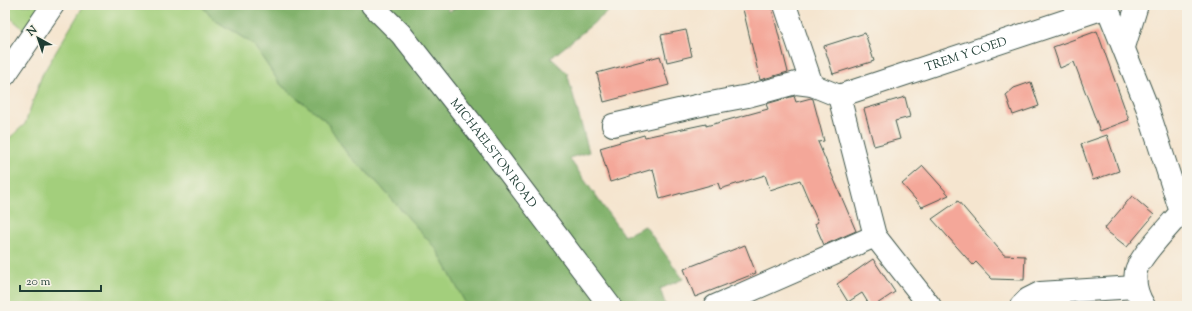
<svg xmlns="http://www.w3.org/2000/svg" width="1192" height="311" font-family="'Sorts Mill Goudy',serif">
<rect width="100%" height="100%" fill="#f7f3e8"/>
<filter id="ink" filterUnits="userSpaceOnUse"><feTurbulence type="fractalNoise" baseFrequency=".025" numOctaves="2"/><feDisplacementMap in="SourceGraphic" scale="8" xChannelSelector="R" yChannelSelector="G"/><feConvolveMatrix kernelMatrix="1 2 1 2 8 2 1 2 1" color-interpolation-filters="sRGB"/></filter>
<filter id="wash" filterUnits="userSpaceOnUse"><feTurbulence type="fractalNoise" baseFrequency=".012" numOctaves="4" result="noise"/><feDisplacementMap in="SourceGraphic" scale="16" xChannelSelector="R" yChannelSelector="G"/><feGaussianBlur stdDeviation="0.9" result="paint"/><feColorMatrix in="noise" values="0 0 0 0 0 0 0 0 0 0 0 0 0 0 0 0 0 1.4 0 .05"/><feComposite in="paint" operator="in"/></filter>
<g filter="url(#wash)">
<rect width="100%" height="100%" fill="#f5e5cf"/>
<path fill="#a3cf7c" stroke="#618658" d="M 5,5 L 41,5 L 28,33 L 5,13 Z
M 84,5 L 201,5 L 213,19 L 253,44 L 281,85 L 326,121 L 348,155 L 374,179 L 437,250 L 467,306 L 5,306 L 5,142 L 25,124 L 42,75 Z
M 1046,303 L 1107,303 L 1117,306 L 1040,306 Z"/>
<path fill="#82b26c" stroke="#507850" d="M 201,5 L 448,5 L 448,12 L 460,5 L 616,5 L 551,58 L 567,73 L 589,152 L 569,158 L 624,236 L 645,226 L 683,279 L 660,289 L 666,306 L 467,306 L 437,250 L 374,179 L 348,155 L 326,121 L 281,85 L 253,44 L 213,19 Z"/>
<g id="blocks">
<path fill="#f4a799" d="M 742,5 L 771,5 L 788,72 L 760,80 Z
M 686,30 L 692,56 L 667,62 L 661,35 Z
M 1097,31 L 1129,120 L 1100,131 L 1074,62 L 1060,68 L 1053,47 Z
M 865,33 L 874,61 L 833,74 L 824,46 Z
M 660,56 L 669,85 L 604,102 L 597,73 Z
M 1031,82 L 1039,106 L 1013,115 L 1006,95 L 1014,88 Z
M 794,96 L 796,102 L 811,98 L 813,99 L 824,141 L 818,142 L 856,231 L 824,245 L 815,224 L 818,222 L 800,180 L 770,190 L 765,175 L 720,189 L 718,183 L 660,199 L 653,169 L 610,182 L 600,148 L 644,135 L 645,137 L 706,124 L 706,126 L 768,109 L 766,104 Z
M 905,97 L 910,117 L 895,121 L 900,139 L 874,146 L 864,109 Z
M 1107,135 L 1119,171 L 1093,180 L 1081,144 Z
M 923,166 L 949,195 L 922,207 L 902,184 Z
M 1132,196 L 1154,215 L 1127,247 L 1104,229 Z
M 958,201 L 1004,255 L 1025,256 L 1024,280 L 992,279 L 976,262 L 973,265 L 932,219 Z
M 745,245 L 756,273 L 695,297 L 684,269 Z
M 873,259 L 895,292 L 874,306 L 870,306 L 862,293 L 848,302 L 837,284 Z"/>
</g>
</g>
<g filter="url(#ink)">
<use href="#blocks" fill-opacity="0" stroke="#3f564b" stroke-width="1"/>
<g fill="none" stroke-linecap="round" stroke-linejoin="round">
<defs>
<g id="minor">
<path id="s1" d="M 372,5 L 401,34 L 480,134 L 610,306"/>
<path d="M 785,5 L 812,85"/>
<path d="M 1124,47 L 1137,5"/>
<path d="M 5,75 L 53,5"/>
<path d="M 613,125 L 705,104 L 748,96 L 796,83 L 812,85 L 839,96"/>
<path d="M 715,306 L 875,236"/>
<path id="s2" d="M 930,306 L 875,236 L 839,96 L 1107,7 L 1147,107 L 1181,212 C 1171,224 1139,257 1136,271 C 1134,284 1137,295 1144,306"/>
<path d="M 1021,306 L 1028,299 L 1040,293 L 1135,287"/>
</g>
</defs>
<use href="#minor" stroke="#3f564b" stroke-width="24"/>
<use href="#minor" stroke="#fff" stroke-width="22"/>
</g>
</g>
<g text-anchor="middle" stroke-width="3.5" stroke-linejoin="round" paint-order="stroke">
<g font-size="12" fill="#1f3d34" stroke="#f7f3e8">
<text dy="4" stroke="none"><textPath href="#s2" startOffset="367">TREM Y COED</textPath></text>
<text dy="4" stroke="none"><textPath href="#s1" startOffset="192">MICHAELSTON ROAD</textPath></text>
</g>
</g>
<rect width="1192" height="311" fill="none" stroke="#f7f3e8" stroke-width="20"/>
<g transform="translate(38 38) rotate(320)" stroke="#f7f3e8" stroke-width="3" paint-order="stroke">
<path d="M0-3L7 15L0 10L-7 15Z" fill="#1f3d34"/>
<text y="-6" font-size="11" font-weight="bold" text-anchor="middle" fill="#1f3d34">N</text>
</g>
<path d="M20 285v6h81v-6" fill="none" stroke="#1f3d34" stroke-width="2"/>
<text x="26" y="285" font-size="12" fill="#1f3d34" stroke="#f7f3e8" stroke-width="3" paint-order="stroke">20 m</text>
</svg>
